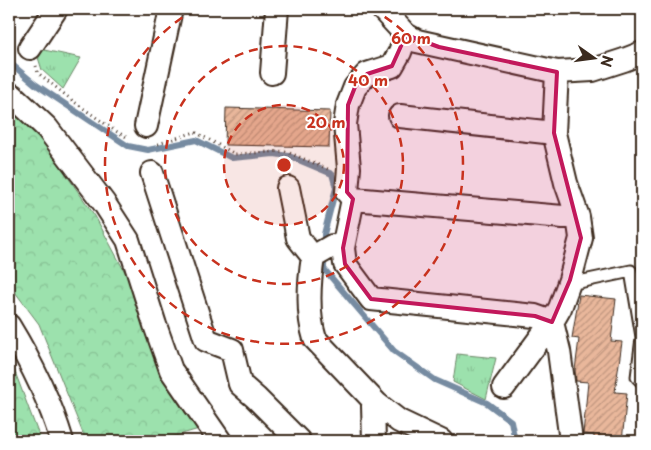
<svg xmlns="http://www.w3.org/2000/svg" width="651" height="450" font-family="'Playpen Sans',sans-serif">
<defs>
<pattern id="grass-tufts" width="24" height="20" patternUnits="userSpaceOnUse" patternTransform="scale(1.25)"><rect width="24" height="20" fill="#9ce1ad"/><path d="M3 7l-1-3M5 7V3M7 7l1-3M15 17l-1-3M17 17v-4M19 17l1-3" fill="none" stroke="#87c194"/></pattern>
<pattern id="forest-crowns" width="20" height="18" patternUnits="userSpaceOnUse" patternTransform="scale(1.25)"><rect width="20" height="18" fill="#9ce1ad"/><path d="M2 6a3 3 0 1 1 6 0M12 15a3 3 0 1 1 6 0" fill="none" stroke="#87c194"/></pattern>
<pattern id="building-hatch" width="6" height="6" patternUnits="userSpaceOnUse" patternTransform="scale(1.25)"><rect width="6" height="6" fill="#e9b79b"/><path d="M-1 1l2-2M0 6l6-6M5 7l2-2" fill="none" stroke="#be957e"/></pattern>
</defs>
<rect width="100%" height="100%" fill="#fff"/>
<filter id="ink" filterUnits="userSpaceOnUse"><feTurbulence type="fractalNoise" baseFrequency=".02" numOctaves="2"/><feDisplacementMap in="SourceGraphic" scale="10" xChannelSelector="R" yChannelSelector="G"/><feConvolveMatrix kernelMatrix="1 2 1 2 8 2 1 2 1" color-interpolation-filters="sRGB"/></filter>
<g filter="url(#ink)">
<path fill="url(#grass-tufts)" stroke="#6c8666" d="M 35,48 L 81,58 L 63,89 L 42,70 Z
M 457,354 L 496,358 L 486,399 L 453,382 Z"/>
<path fill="url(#forest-crowns)" stroke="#6c8666" d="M 9,111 L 38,134 L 95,216 L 134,289 L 199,429 L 158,441 L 86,441 L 39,324 L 9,284 Z
M 9,356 L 41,441 L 9,441 Z"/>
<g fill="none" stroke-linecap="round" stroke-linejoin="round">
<path stroke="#768ba1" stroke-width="6" d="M 9,62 L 35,84 L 128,146 L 148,150 L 196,140 L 232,158 L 274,154 L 289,156 L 332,174 L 336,188 L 324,234 L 324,244
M 324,256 L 324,269 L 394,351 L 435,380 L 487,403 L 511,421 L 515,441"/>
</g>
<path fill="url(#building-hatch)" stroke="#3b2a1e" d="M 226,108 L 330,111 L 329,147 L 225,145 Z
M 579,295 L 616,299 L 611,341 L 622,342 L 615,392 L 627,393 L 622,441 L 594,441 L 594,435 L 583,434 L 588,382 L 576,381 L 575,370 L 579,339 L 572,338 Z"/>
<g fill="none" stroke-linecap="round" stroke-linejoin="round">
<defs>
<path id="service" d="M 570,280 L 579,282 L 631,271 L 642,337
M 642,338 L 637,377 L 642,382"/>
<path id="minor" d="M 382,9 L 406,35 L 417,41 L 557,72 L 593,70 L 624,60 L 642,53
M 30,48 L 56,9
M 557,72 L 554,133 L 566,183 L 578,217 L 581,238 L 570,280 L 560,308 L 552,322 L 559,351 L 571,441
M 272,73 L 277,9
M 9,94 L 13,96 L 47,128 L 104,203 L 128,240 L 155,325 L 171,370 L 220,441
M 400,116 L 554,133
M 146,126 L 171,9
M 152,173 L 206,340 L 232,350 L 240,384 L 256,398 L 299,441
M 288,188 L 298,238 L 313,257
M 353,199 L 347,192 L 349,168 L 345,124 L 348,105 L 355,87 L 367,74 L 392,66 L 400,52 L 406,35
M 343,248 L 332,246 L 313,257 C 309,283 307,314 315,339 L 377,404 L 373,406 L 374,441
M 9,326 C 31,362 50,401 62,441
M 504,387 L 552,322 L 535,316 L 371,299 L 345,264 L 343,248 L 353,199 L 563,217 L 578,217
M 377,404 L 399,421 L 441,441"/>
</defs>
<use href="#service" stroke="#3b2a1e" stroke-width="15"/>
<use href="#minor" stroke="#3b2a1e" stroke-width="26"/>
<path stroke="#3b2a1e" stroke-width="3" stroke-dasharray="1 4" stroke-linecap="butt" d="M 36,66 L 38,73 L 73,101 L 114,130 L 128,138
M 158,144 L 195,132 L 235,154 L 285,151 L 328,169"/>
<use href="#service" stroke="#fff" stroke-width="11"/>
<use href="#minor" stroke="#fff" stroke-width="22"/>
</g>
</g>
<path fill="#c2185b" fill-opacity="0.2" stroke="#c2185b" stroke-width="4" stroke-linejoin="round" d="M 406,35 L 439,47 L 557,72 L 554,133 L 581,238 L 570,280 L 552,322 L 535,316 L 371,299 L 345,264 L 343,248 L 353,199 L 347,192 L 348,105 L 355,87 L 367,74 L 392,66 Z"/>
<circle cx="284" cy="165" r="60" fill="#c8321e" fill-opacity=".12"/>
<g fill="none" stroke="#c8321e" stroke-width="2.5" stroke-dasharray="9 6">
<circle cx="284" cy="165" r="60"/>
<circle cx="284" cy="165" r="119"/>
<path d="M372 9A179 179 0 1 1 196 9"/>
</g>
<circle cx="284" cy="165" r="8" fill="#c8321e" stroke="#fff" stroke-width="2.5"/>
<g font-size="15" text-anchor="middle" font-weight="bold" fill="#c8321e" stroke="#fff" stroke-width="4" stroke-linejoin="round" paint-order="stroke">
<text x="411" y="44">60 m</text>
<text x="368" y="86">40 m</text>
<text x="326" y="128">20 m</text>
</g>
<rect width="651" height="450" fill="none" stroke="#fff" stroke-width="30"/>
<rect x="15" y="15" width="621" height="420" fill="none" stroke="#3b2a1e" stroke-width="2" filter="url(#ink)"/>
<g transform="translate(594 58) rotate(104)" stroke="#ffffff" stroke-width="4" paint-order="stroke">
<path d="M0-4L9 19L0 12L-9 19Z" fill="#3b2a1e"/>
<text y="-8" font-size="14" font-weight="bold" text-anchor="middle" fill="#3b2a1e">N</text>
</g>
</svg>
